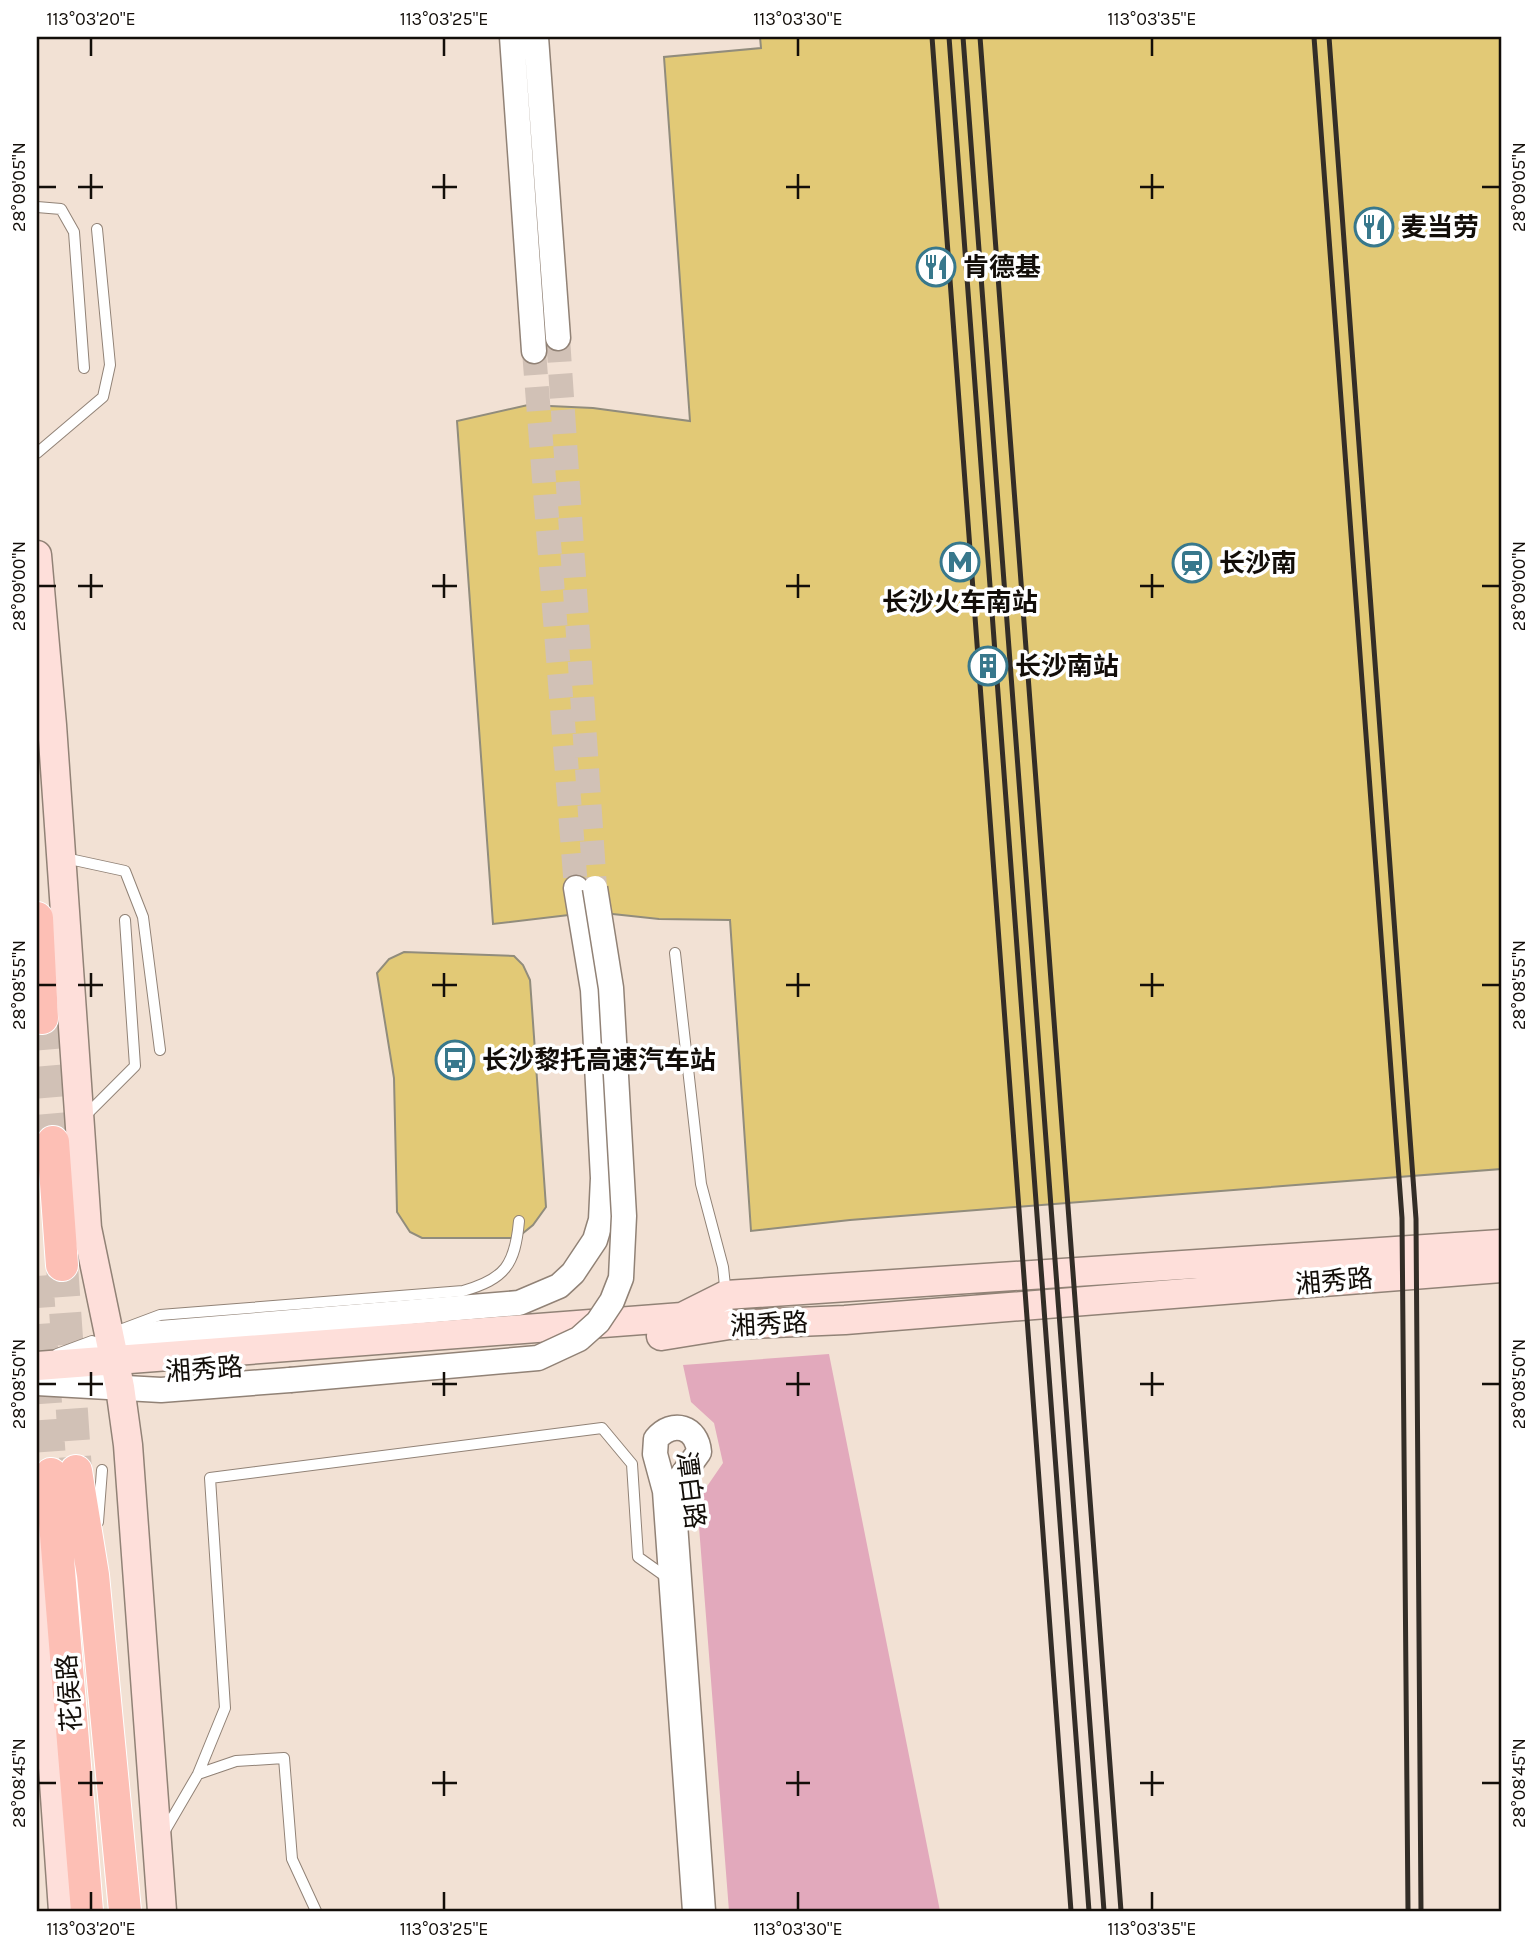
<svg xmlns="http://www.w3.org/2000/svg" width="1538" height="1948" font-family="Karla,'Noto Sans SC',sans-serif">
<rect width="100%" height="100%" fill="#f2e1d4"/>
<path fill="#e2a9bc" d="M 829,1354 L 940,1911 L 729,1911 L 697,1501 L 723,1463 L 714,1423 L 691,1402 L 683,1365 Z"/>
<path fill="#e2c976" stroke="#918c7c" stroke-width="2" d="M 760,37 L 1501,37 L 1501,1169 L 850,1220 L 751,1231 L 730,920 L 659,919 L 594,912 L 493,924 L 457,421 L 528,405 L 593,408 L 690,421 L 664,57 L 761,48 Z
M 404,952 L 514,956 L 523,965 L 530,980 L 546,1207 L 533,1225 L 517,1238 L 422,1238 L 410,1232 L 397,1212 L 394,1078 L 377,973 L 389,959 Z"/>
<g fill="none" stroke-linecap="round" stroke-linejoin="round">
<path stroke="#d1c1b6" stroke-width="24" stroke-dasharray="24 12" stroke-linecap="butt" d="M 558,338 L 595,888
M 534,351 L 576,888"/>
<path stroke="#d1c1b6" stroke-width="32" stroke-dasharray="32 16" stroke-linecap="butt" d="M 42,1018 L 53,1142
M 62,1265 L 76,1471
M 37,1276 L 51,1474"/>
<defs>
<path id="service" d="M 37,207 L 61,209 L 74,232 L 84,368
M 37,453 L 103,397 L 110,365 L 97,229
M 65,858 L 125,871 L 143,917 L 160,1050
M 675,953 L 701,1184 L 723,1267 L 729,1324
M 84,1117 L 135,1066 L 125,920
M 112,1333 L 160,1315 L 463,1291 C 505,1279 515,1265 519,1221
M 57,1354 L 92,1341
M 98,1522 L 102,1470
M 198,1774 L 236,1761 L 284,1758 L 292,1859 L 316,1911
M 163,1834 L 198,1774 L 225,1708 L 210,1478 L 602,1428 L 632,1464 L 638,1557 L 669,1579"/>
<path id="tertiary" d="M 512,37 L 534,351
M 536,37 L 558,338
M 92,1350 L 160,1333 L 519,1303 L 559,1286 L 573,1273 L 595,1240 L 601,1220 L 603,1178 L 593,990 L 576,888
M 37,1383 L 161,1390 L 290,1380
M 695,1911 L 665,1491 L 655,1454 L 656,1439 C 673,1419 697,1427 699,1452 L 676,1484 L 673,1496 L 703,1911"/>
<path id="secondary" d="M 37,555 L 52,725 L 87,1228 L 120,1387 L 128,1445 L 162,1911
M 661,1336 L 729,1325 L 845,1320 L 1501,1268
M 37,1366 L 682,1317 L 726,1295 L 1501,1244
M 37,1538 L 63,1911"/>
<path id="primary" d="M 37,918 L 42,1018
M 53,1142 L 62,1265
M 76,1471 L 93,1575 L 125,1911
M 51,1474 L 87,1911"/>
</defs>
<use href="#service" stroke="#918276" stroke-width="12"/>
<use href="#tertiary" stroke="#918276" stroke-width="27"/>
<use href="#secondary" stroke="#918276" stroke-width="31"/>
<use href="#primary" stroke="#fff" stroke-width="34"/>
<use href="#service" stroke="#fff" stroke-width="10"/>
<use href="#tertiary" stroke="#fff" stroke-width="24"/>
<use href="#secondary" stroke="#fedfda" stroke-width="28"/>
<use href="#primary" stroke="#fdbfb5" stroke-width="32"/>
<path stroke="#332d27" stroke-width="5" d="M 932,37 L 1071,1911
M 949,37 L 1089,1911
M 963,37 L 1104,1911
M 980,37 L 1121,1911
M 1314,37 L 1402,1218 L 1408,1911
M 1329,37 L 1416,1219 L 1421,1911"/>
<defs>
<path id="tertiary-bridge" d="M 290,1380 L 538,1358 L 579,1339 L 598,1322 L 612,1301 L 621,1278 L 624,1216 L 611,988 L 595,888"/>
</defs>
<use href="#tertiary-bridge" stroke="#918276" stroke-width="27" stroke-linecap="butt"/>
<use href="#tertiary-bridge" stroke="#fff" stroke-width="24"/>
</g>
<path fill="none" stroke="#130e09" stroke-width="2.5" d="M 91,38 L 91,56M 444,38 L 444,56M 798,38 L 798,56M 1152,38 L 1152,56M 91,174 L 91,199M 444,174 L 444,199M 798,174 L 798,199M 1152,174 L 1152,199M 38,187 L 56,187M 78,187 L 103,187M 432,187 L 457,187M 786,187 L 810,187M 1140,187 L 1164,187M 1482,187 L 1500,187M 91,574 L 91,598M 444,574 L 444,598M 798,574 L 798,598M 1152,574 L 1152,598M 38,586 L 56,586M 78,586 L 103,586M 432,586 L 457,586M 786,586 L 810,586M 1140,586 L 1164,586M 1482,586 L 1500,586M 91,973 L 91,997M 444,973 L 444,997M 798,973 L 798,997M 1152,973 L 1152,997M 38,985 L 56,985M 78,985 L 103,985M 432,985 L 457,985M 786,985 L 810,985M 1140,985 L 1164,985M 1482,985 L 1500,985M 91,1372 L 91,1396M 444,1372 L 444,1396M 798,1372 L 798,1396M 1152,1372 L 1152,1396M 38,1384 L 56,1384M 78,1384 L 103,1384M 432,1384 L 457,1384M 786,1384 L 810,1384M 1140,1384 L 1164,1384M 1482,1384 L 1500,1384M 91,1771 L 91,1796M 444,1771 L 444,1796M 798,1771 L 798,1796M 1152,1771 L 1152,1796M 38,1783 L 56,1783M 78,1783 L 103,1783M 432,1783 L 457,1783M 786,1783 L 810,1783M 1140,1783 L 1164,1783M 1482,1783 L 1500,1783M 91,1892 L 91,1910M 444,1892 L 444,1910M 798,1892 L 798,1910M 1152,1892 L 1152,1910"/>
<defs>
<symbol id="restaurant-ring" viewBox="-11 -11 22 22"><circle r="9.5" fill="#fff" stroke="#38788c" stroke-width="1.5"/><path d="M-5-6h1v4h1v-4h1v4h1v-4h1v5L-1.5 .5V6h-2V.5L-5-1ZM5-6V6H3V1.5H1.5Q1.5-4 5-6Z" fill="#38788c"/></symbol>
<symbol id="metro-ring" viewBox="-11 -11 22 22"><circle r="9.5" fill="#fff" stroke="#38788c" stroke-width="1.5"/><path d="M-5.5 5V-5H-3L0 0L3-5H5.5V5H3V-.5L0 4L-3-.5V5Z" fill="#38788c"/></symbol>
<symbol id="station-ring" viewBox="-11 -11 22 22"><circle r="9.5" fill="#fff" stroke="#38788c" stroke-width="1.5"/><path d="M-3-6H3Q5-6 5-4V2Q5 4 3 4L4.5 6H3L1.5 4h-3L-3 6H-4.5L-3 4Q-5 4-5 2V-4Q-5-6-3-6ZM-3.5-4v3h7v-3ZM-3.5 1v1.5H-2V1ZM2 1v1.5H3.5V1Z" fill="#38788c"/></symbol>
<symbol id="building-ring" viewBox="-11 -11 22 22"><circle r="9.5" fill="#fff" stroke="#38788c" stroke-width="1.5"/><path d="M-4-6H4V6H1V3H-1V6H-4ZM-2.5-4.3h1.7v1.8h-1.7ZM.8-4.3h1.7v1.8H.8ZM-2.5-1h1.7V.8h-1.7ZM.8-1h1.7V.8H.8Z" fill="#38788c"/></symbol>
<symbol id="bus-ring" viewBox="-11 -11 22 22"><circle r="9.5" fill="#fff" stroke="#38788c" stroke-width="1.5"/><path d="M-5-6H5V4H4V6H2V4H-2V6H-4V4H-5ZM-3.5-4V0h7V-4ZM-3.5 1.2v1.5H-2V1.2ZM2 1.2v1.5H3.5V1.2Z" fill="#38788c"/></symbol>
</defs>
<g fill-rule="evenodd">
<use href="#restaurant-ring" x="1352" y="205" width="44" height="44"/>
<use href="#restaurant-ring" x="914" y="245" width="44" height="44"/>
<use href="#metro-ring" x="938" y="540" width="44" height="44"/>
<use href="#station-ring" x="1170" y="541" width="44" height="44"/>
<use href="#building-ring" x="966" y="644" width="44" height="44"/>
<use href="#bus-ring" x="433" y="1038" width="44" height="44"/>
</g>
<g text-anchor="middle" stroke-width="7" stroke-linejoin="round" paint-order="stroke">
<g font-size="26" font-weight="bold" fill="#130e09" stroke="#fff" text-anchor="start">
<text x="1401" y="236">麦当劳</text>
<text x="963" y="276">肯德基</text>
<text x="1219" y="572">长沙南</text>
<text x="960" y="611" text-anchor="middle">长沙火车南站</text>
<text x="1015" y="675">长沙南站</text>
<text x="482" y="1069">长沙黎托高速汽车站</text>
</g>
<g font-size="26" fill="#130e09" stroke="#fff">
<text transform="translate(1334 1281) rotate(-5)" y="9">湘秀路</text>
<text transform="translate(769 1324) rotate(-3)" y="9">湘秀路</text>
<text transform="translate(204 1369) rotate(-4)" y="9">湘秀路</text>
<text transform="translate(691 1490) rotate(83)" y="9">潭白路</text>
<text transform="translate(69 1693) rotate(-94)" y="9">花侯路</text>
</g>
</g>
<rect width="1538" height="1948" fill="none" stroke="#ffffff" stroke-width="77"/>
<rect x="38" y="38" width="1462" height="1872" fill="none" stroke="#130e09" stroke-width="2.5"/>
<g font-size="18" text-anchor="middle" fill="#130e09">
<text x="91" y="25">113°03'20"E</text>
<text x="444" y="25">113°03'25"E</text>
<text x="798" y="25">113°03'30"E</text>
<text x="1152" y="25">113°03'35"E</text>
<text transform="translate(19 187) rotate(-90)" y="6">28°09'05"N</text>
<text transform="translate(1519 187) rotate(-90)" y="6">28°09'05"N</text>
<text transform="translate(19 586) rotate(-90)" y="6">28°09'00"N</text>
<text transform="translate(1519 586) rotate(-90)" y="6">28°09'00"N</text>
<text transform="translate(19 985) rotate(-90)" y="6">28°08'55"N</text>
<text transform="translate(1519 985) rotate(-90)" y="6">28°08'55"N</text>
<text transform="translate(19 1384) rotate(-90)" y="6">28°08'50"N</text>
<text transform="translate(1519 1384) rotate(-90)" y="6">28°08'50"N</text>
<text transform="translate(19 1783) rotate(-90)" y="6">28°08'45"N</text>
<text transform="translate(1519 1783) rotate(-90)" y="6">28°08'45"N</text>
<text x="91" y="1935">113°03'20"E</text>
<text x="444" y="1935">113°03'25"E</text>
<text x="798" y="1935">113°03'30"E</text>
<text x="1152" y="1935">113°03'35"E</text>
</g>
</svg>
